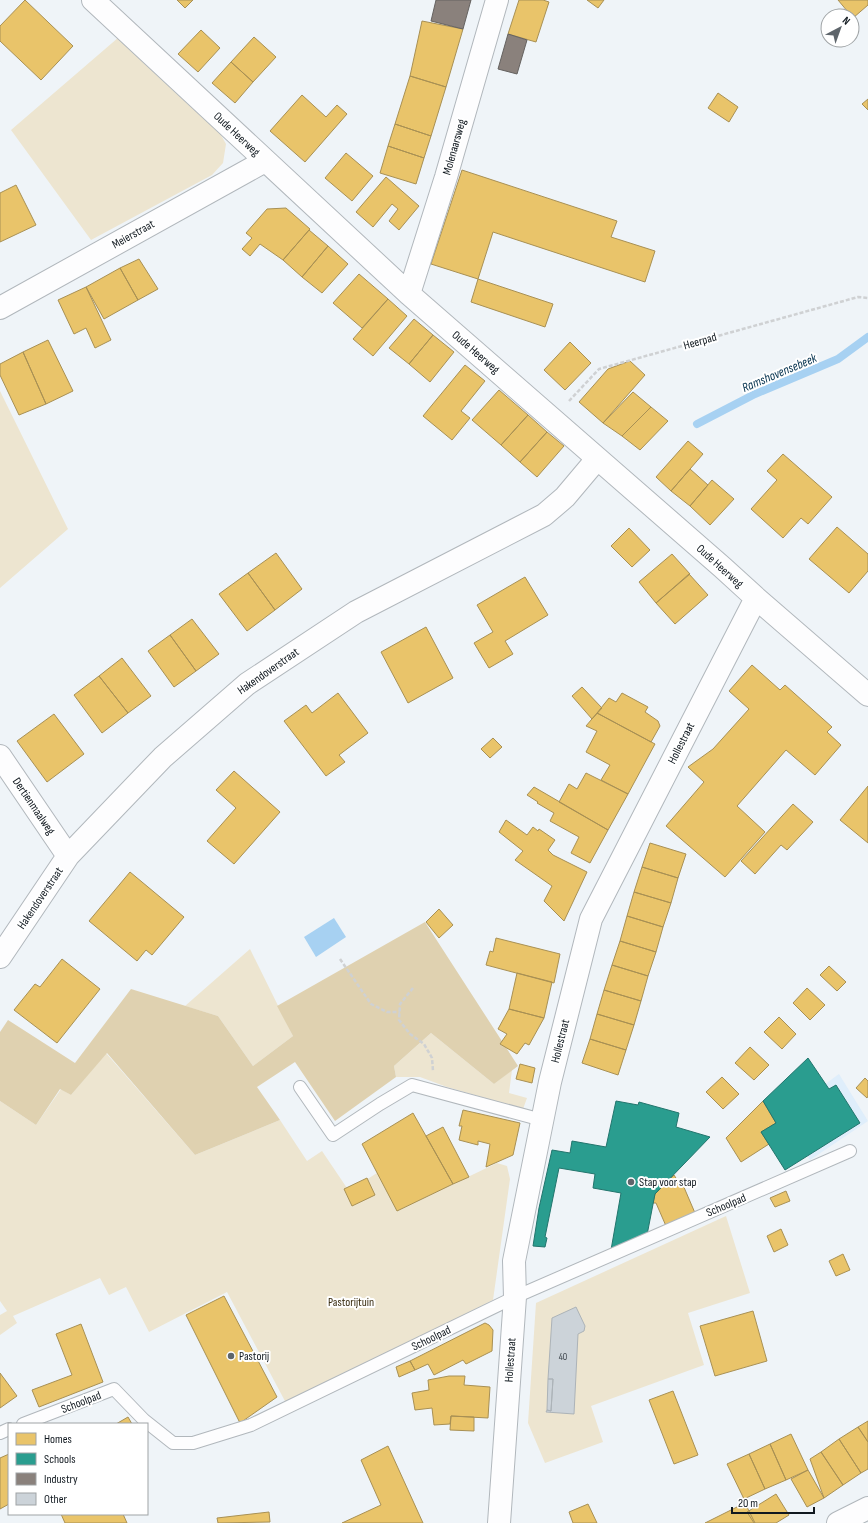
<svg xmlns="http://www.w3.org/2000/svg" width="868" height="1523" font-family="'Sofia Sans Condensed',sans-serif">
<rect width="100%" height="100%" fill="#eff4f8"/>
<path fill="#dfeefb" d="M 839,1074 L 868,1121 L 810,1160 L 783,1115 Z"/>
<path fill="#ede5d0" d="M 119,37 L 217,128 L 226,144 L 223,163 L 212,175 L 91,240 L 11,130 Z
M 0,391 L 68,529 L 0,588 Z
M 250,949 L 293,1036 L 253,1066 L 218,1016 L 185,1006 Z
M 431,1033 L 494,1084 L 512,1070 L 509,1093 L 527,1098 L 523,1109 L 447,1087 L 420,1077 L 396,1077 L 394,1066 Z
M 106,1053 L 195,1155 L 280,1120 L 307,1161 L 322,1151 L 349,1191 L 380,1171 L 401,1209 L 497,1163 L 507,1166 L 510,1179 L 493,1300 L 382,1357 L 286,1403 L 227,1292 L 149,1332 L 126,1287 L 109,1295 L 100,1278 L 13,1316 L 17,1323 L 0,1335 L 0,1315 L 7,1311 L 0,1301 L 0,1101 L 36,1125 L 61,1089 L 71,1095 Z
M 726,1216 L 750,1293 L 688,1313 L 704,1365 L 591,1406 L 603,1442 L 545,1463 L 528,1423 L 536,1303 Z"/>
<path fill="#dfd1b0" d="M 425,922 L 518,1066 L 494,1084 L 431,1033 L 394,1066 L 396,1077 L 335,1121 L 295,1062 L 257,1087 L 280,1120 L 195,1155 L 107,1053 L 71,1095 L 60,1089 L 36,1125 L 0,1101 L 0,1032 L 8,1020 L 75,1063 L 131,989 L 218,1016 L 253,1066 L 293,1036 L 277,1006 Z"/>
<path fill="#a7d1f2" d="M 334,918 L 346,937 L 316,957 L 304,937 Z"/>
<path fill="#e9c46a" stroke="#a89054" d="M 25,0 L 73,46 L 41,80 L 0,41 L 0,26 Z
M 177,0 L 193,0 L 185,8 Z
M 519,0 L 543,0 L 549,2 L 536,42 L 508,34 Z
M 587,0 L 604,0 L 598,8 Z
M 838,0 L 868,0 L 868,5 L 853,18 Z
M 422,21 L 463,29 L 446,87 L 410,76 Z
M 201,30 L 220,48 L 198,72 L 178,54 Z
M 254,37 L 276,57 L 253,82 L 231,62 Z
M 231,62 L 253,82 L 235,103 L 212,83 Z
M 410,76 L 446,87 L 431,136 L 395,124 Z
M 718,93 L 738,107 L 729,122 L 708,108 Z
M 302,95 L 326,117 L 337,105 L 347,114 L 305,162 L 270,131 Z
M 868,99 L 868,110 L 862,104 Z
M 395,124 L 431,136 L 424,158 L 388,146 Z
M 388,146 L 424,158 L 416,184 L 380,173 Z
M 346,153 L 373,176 L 352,201 L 325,178 Z
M 462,170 L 617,221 L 611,237 L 655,251 L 645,282 L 493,232 L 478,279 L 431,264 Z
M 386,177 L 419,206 L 399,230 L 389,221 L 398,209 L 392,204 L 373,227 L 356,212 Z
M 16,185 L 36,225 L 0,242 L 0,193 Z
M 286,208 L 310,229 L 283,260 L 260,244 L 250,256 L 242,249 L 252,238 L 246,233 L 267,209 Z
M 309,230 L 328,246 L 302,277 L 283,260 Z
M 328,246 L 348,264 L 322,293 L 302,277 Z
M 139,259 L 158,289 L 138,300 L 120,268 Z
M 120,268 L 138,300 L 104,319 L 86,287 Z
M 359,274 L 388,299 L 362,328 L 333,303 Z
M 478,279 L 553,304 L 545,327 L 471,302 Z
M 86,287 L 111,340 L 95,348 L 86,328 L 74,334 L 58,300 Z
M 388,299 L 407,316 L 373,356 L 353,339 Z
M 414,319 L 433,335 L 409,364 L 389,348 Z
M 433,335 L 454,352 L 430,382 L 409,364 Z
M 48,340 L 73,391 L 46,404 L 23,352 Z
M 570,342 L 591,363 L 565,390 L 544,370 Z
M 23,352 L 46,404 L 19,415 L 0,375 L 0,364 Z
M 630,361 L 645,375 L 603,423 L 579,402 L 608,369 Z
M 465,365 L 485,381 L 461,411 L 470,418 L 452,440 L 423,416 Z
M 499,390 L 528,415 L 501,445 L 472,420 Z
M 633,392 L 651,407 L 622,436 L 603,423 Z
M 651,407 L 668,421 L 640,450 L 622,436 Z
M 528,415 L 547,432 L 520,462 L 501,445 Z
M 547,432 L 564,446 L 537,477 L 520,462 Z
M 688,441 L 703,454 L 671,491 L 656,477 Z
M 783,454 L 832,497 L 808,524 L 801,518 L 783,538 L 751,509 L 777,480 L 767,471 Z
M 690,469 L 708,485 L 690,506 L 671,491 Z
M 712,480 L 734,499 L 710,525 L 690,506 Z
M 837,527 L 868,554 L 868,571 L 849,593 L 809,559 Z
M 629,528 L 650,550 L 632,567 L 611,546 Z
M 276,553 L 302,589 L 275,610 L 248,573 Z
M 672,554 L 690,574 L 656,603 L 639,582 Z
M 248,573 L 275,610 L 247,631 L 219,594 Z
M 689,574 L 708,595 L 675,624 L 656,603 Z
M 525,577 L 548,615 L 505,641 L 513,654 L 489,668 L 474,643 L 493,632 L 477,605 Z
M 192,619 L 219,654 L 196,671 L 170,635 Z
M 426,627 L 453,678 L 408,703 L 381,652 Z
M 170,635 L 196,671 L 174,687 L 148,651 Z
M 122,658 L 151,696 L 128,713 L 99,676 Z
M 752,665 L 780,690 L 785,685 L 832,727 L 827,732 L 841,745 L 815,775 L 786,750 L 737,806 L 765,832 L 725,877 L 666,826 L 704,782 L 688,767 L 713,749 L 749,709 L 729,691 Z
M 99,676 L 128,713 L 102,733 L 74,695 Z
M 582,687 L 602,708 L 592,719 L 572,696 Z
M 338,693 L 368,733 L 339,755 L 345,762 L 326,776 L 284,721 L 306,705 L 312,713 Z
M 622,693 L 648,707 L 645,712 L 658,721 L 660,726 L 651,742 L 597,713 L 609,698 L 616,702 Z
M 597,713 L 655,744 L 628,794 L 601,780 L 610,765 L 586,752 L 597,731 L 586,726 Z
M 54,714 L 84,754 L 47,782 L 17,741 Z
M 493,738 L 502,747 L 490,758 L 481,749 Z
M 234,771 L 280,812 L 234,864 L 207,841 L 236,808 L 216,790 Z
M 586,773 L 628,794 L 608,830 L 559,802 L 569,784 L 577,789 Z
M 868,786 L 868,843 L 840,820 Z
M 534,787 L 608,830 L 590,863 L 571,853 L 579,837 L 550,821 L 554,813 L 537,803 L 538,802 L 527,795 Z
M 793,804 L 813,822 L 787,850 L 781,845 L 755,874 L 741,861 Z
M 506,820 L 527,835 L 533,827 L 538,831 L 539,829 L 555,840 L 548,850 L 553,855 L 587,872 L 564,921 L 544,901 L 552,886 L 515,860 L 523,851 L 499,832 Z
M 650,843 L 686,854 L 678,878 L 642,867 Z
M 642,867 L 678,878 L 671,903 L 634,892 Z
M 130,872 L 184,917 L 152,955 L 146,950 L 137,961 L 89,921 Z
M 634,892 L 671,903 L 663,927 L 627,916 Z
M 439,909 L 453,925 L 439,938 L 426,922 Z
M 627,916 L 663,927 L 656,952 L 620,941 Z
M 496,938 L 560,954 L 554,983 L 486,965 L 490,951 L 493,952 Z
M 620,941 L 656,952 L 648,976 L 612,965 Z
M 62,959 L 100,989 L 57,1043 L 14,1010 L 35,984 L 40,987 Z
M 612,965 L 648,976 L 641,1001 L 604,990 Z
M 829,966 L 846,982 L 837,991 L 820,975 Z
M 517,973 L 552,982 L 544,1018 L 509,1009 Z
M 807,988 L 825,1005 L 810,1020 L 793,1003 Z
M 604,990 L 641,1001 L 634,1025 L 597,1014 Z
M 509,1009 L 544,1018 L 529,1045 L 525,1043 L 517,1054 L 500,1044 L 507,1034 L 498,1029 Z
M 597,1014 L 634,1025 L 626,1050 L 590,1039 Z
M 779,1017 L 796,1034 L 782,1049 L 764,1032 Z
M 590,1039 L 626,1050 L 618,1075 L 582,1063 Z
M 750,1047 L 769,1065 L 754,1080 L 735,1063 Z
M 520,1064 L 535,1068 L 532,1083 L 516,1079 Z
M 722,1077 L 739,1094 L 723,1109 L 706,1092 Z
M 865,1078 L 868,1081 L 868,1096 L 867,1098 L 856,1088 Z
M 763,1101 L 776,1123 L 761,1132 L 769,1144 L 741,1162 L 726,1138 Z
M 463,1110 L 520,1123 L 513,1155 L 486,1167 L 490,1144 L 478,1141 L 478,1145 L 459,1140 L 462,1126 L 459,1126 Z
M 413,1113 L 453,1184 L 397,1211 L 362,1144 Z
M 443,1127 L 469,1177 L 453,1184 L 426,1136 Z
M 674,1175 L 681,1186 L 683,1185 L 695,1213 L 666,1226 L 656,1203 L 653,1203 L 655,1194 Z
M 367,1178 L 375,1195 L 352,1206 L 344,1189 Z
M 786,1191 L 790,1201 L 775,1207 L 770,1198 Z
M 781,1229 L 788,1245 L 774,1252 L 767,1236 Z
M 843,1254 L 850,1270 L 836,1276 L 829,1261 Z
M 224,1296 L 277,1397 L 240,1423 L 186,1315 Z
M 753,1311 L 767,1361 L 715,1376 L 700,1326 Z
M 485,1323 L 489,1325 L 493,1330 L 492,1351 L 466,1364 L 463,1360 L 434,1375 L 428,1364 L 415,1370 L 410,1361 Z
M 81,1324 L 103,1382 L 39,1407 L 32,1390 L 72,1375 L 56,1334 Z
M 410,1361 L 415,1370 L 399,1377 L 396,1367 Z
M 0,1373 L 17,1396 L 0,1408 Z
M 449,1376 L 465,1376 L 464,1385 L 490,1387 L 488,1418 L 451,1416 L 450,1424 L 434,1425 L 432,1408 L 415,1410 L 412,1393 L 429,1390 L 428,1380 Z
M 673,1391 L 698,1455 L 674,1464 L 649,1400 Z
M 451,1416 L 474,1417 L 474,1431 L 450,1430 Z
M 128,1417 L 132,1424 L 116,1424 Z
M 868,1421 L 868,1442 L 858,1427 Z
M 858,1427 L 868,1442 L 868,1469 L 861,1473 L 839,1439 Z
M 791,1434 L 808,1470 L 786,1480 L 770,1444 Z
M 839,1439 L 861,1473 L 843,1485 L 821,1452 Z
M 770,1444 L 786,1480 L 765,1489 L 749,1454 Z
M 388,1446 L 423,1523 L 342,1523 L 381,1505 L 361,1460 Z
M 821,1452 L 843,1485 L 824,1498 L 810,1459 Z
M 9,1454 L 9,1504 L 0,1509 L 0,1458 Z
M 749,1454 L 765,1489 L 744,1499 L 727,1464 Z
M 808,1470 L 824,1498 L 807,1507 L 791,1479 Z
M 776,1494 L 789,1515 L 776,1523 L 754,1523 L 747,1512 Z
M 745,1503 L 755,1523 L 705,1523 Z
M 588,1504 L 597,1523 L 573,1523 L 569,1512 Z
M 269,1512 L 270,1522 L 218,1523 L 217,1518 Z
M 61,1514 L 123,1514 L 127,1523 L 65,1523 Z"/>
<path fill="#2a9d8f" stroke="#22756d" d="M 808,1058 L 829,1089 L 836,1085 L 860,1123 L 785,1170 L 761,1132 L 776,1123 L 763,1101 Z
M 616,1101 L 638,1105 L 639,1102 L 679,1113 L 676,1127 L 710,1137 L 655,1194 L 647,1235 L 611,1250 L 621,1193 L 593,1188 L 595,1174 L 559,1168 L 545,1237 L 547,1238 L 545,1247 L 533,1246 L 539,1208 L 552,1150 L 570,1153 L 572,1141 L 606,1147 Z"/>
<path fill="#8a817c" stroke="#656260" d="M 436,0 L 471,0 L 463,29 L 431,21 Z
M 508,34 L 527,40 L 517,74 L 498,69 Z"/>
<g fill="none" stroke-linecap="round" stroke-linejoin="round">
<path stroke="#a7d1f2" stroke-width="8" d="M 697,424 L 755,394 L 838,359 L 868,337"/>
</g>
<path fill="#ccd3d9" stroke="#acb3b8" d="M 576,1307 L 585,1326 L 584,1331 L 578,1334 L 574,1414 L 546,1412 L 547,1410 L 551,1411 L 553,1379 L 548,1379 L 552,1318 Z
M 548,1379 L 553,1379 L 551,1411 L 547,1410 Z"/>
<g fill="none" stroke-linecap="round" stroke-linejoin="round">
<defs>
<path id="lane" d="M 300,1087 L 333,1135 L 380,1104 L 412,1085 L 542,1120
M 23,1424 L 114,1389 L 144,1420 L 173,1443 L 193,1443 L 251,1425 L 515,1297 L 850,1151
M 0,1433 L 9,1429"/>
<path id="street" d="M 93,0 L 409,294 L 722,567 L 756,598 L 868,695
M 409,294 L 446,177 L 497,0
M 0,308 L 265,161
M 0,756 L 68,856
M 0,957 L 68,856 L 163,757 L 247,684 L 356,612 L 544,515 L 565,497 L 597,459
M 499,1523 L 515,1297 L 514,1261 L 550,1082 L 591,919 L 756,598
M 838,1523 L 868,1508"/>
</defs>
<use href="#lane" stroke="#b1b7bc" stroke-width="14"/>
<use href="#street" stroke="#b1b7bc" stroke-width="24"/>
<path stroke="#cfd1d3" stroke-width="2.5" stroke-dasharray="4 2" stroke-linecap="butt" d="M 569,401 L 599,369 L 858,297 L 868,298
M 340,959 L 371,1004 L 387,1012 L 400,1012
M 413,988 L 400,1004 L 399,1020 L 410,1034 L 424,1044 L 432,1058 L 433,1071"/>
<use href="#lane" stroke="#fdfdfe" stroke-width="12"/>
<use href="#street" stroke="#fdfdfe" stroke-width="22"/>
</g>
<g fill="#5e656b" stroke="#fff" stroke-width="1.5">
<circle cx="631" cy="1182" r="4"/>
<circle cx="231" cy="1356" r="4"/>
</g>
<g text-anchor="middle" stroke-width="4" stroke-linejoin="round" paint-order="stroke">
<g font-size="10" fill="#3f474e">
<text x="563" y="1360">40</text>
</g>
<g font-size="12" fill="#10181f" stroke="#fff">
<text transform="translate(237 134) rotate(43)" y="4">Oude Heerweg</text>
<text transform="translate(454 147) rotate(-74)" y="4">Molenaarsweg</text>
<text transform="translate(133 234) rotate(-29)" y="4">Meierstraat</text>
<text transform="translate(700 341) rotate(-16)" y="4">Heerpad</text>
<text transform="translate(476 352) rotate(41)" y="4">Oude Heerweg</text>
<text transform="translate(720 566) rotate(42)" y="4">Oude Heerweg</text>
<text transform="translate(268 671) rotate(-35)" y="4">Hakendoverstraat</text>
<text transform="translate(681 743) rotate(-63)" y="4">Hollestraat</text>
<text transform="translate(34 806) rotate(56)" y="4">Dertienmaalweg</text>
<text transform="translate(40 898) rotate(-56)" y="4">Hakendoverstraat</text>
<text transform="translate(560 1041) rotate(-76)" y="4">Hollestraat</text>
<text transform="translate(726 1205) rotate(-23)" y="4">Schoolpad</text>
<text transform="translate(431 1338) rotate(-26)" y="4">Schoolpad</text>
<text transform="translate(510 1360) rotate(-86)" y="4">Hollestraat</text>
<text transform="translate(81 1402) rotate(-21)" y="4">Schoolpad</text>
</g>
<g font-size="12" fill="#10181f" stroke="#fff" text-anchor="start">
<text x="639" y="1186">Stap voor stap</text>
<text x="239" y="1360">Pastorij</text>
</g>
<g font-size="12" fill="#35280b" stroke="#fff">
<text x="351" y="1306">Pastorijtuin</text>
</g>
<g font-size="13" font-style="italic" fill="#002f4c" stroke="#fff">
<text transform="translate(779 372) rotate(-23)" y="5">Ramshovensebeek</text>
</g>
</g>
<rect x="8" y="1423" width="140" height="92" fill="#ffffff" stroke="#9fa3a5"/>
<rect x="16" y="1433" width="20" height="12" fill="#e9c46a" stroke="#9fa3a5"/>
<text x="44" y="1443" font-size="12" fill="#10181f">Homes</text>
<rect x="16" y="1453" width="20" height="12" fill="#2a9d8f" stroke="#9fa3a5"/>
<text x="44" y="1463" font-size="12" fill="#10181f">Schools</text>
<rect x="16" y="1473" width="20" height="12" fill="#8a817c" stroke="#9fa3a5"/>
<text x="44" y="1483" font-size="12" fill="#10181f">Industry</text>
<rect x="16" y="1493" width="20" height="12" fill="#ccd3d9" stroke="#9fa3a5"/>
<text x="44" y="1503" font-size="12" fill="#10181f">Other</text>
<g transform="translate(840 28) rotate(41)"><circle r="19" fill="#ffffff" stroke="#9fa3a5"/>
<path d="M0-3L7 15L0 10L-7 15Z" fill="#5e656b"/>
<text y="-6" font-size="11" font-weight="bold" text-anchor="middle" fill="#10181f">N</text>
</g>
<path d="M732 1507v6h82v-6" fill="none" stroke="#10181f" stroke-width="2"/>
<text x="738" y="1507" font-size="12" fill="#10181f" stroke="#ffffff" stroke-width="3" paint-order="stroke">20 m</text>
</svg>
